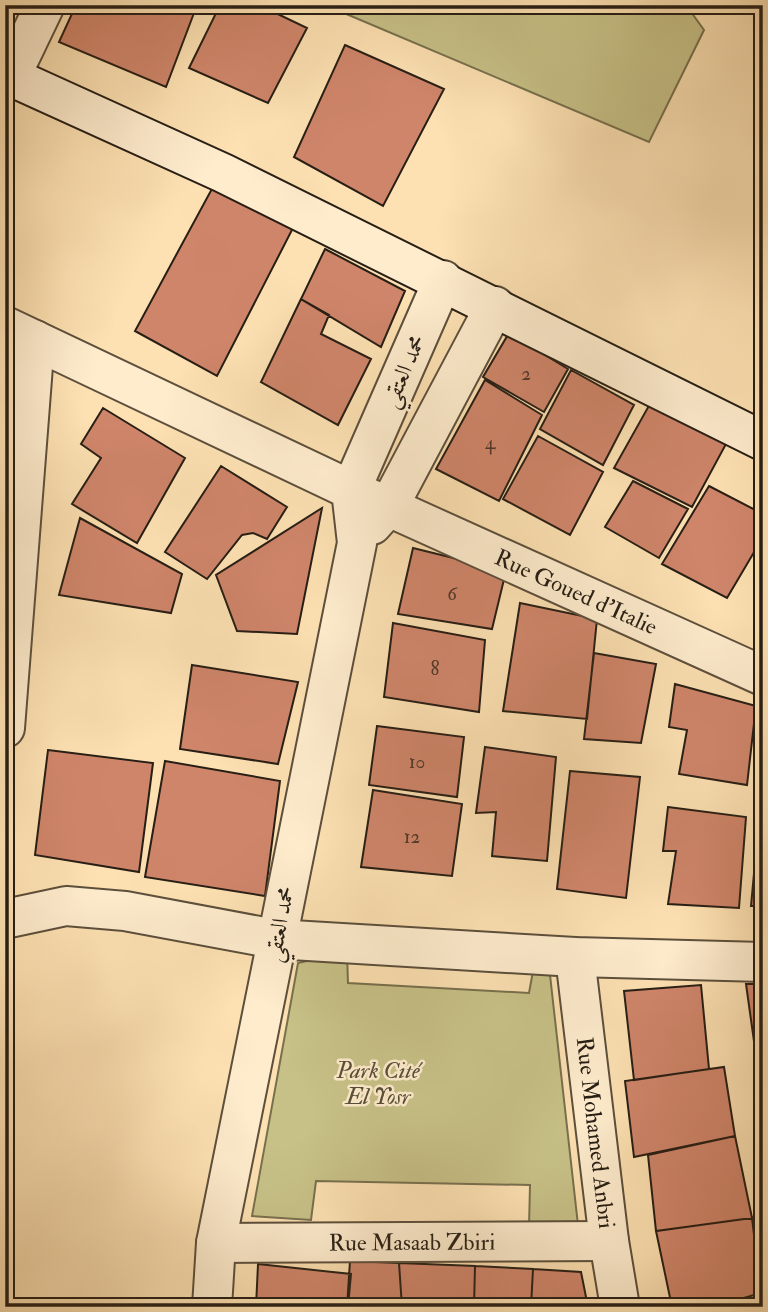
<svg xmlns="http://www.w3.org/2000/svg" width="768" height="1312" font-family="'IM FELL Double Pica',Amiri,serif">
<rect width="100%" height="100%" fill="#fde1b2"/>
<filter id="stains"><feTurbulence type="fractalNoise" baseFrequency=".00286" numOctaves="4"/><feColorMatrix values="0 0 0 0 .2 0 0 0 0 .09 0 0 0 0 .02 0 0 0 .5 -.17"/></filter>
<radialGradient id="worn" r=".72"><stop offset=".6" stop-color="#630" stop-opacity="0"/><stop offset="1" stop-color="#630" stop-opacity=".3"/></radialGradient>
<path fill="#c7c187" stroke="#77704e" stroke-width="2" d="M 325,5 L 686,5 L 704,30 L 649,142 Z
M 347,952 L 348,983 L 529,993 L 535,960 L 549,966 L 578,1225 L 529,1227 L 530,1185 L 316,1181 L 311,1220 L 252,1216 L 298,963 Z"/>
<path fill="#cf856a" stroke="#271e15" stroke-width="2" d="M 76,5 L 197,5 L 166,87 L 59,42 Z
M 220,5 L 259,5 L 307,28 L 268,103 L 189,68 Z
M 345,45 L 444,89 L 383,206 L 294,157 Z
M 214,185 L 294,226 L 217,376 L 135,331 Z
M 325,249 L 405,291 L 381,347 L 301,299 Z
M 301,299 L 329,315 L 321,334 L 371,359 L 338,425 L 261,382 Z
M 509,333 L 568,369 L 544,412 L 483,377 Z
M 571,370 L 634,405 L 603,465 L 540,429 Z
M 485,380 L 542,415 L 499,501 L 436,469 Z
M 651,402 L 726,444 L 692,507 L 614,468 Z
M 103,408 L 185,458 L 137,543 L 72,504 L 101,458 L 81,444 Z
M 538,436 L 603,472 L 570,535 L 503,499 Z
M 221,466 L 287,507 L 267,539 L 253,533 L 242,535 L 207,579 L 165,552 Z
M 633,481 L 688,509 L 659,558 L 605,527 Z
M 709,486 L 763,514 L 763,537 L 727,598 L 662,564 Z
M 322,508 L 297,634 L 237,631 L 216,575 Z
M 80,518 L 182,574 L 171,613 L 59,595 Z
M 413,548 L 506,571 L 492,629 L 398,614 Z
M 520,603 L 597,619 L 587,719 L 503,711 Z
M 393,623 L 485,640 L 479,712 L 384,697 Z
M 594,653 L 656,664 L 641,743 L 584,739 Z
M 192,665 L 298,682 L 278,764 L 180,749 Z
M 675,684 L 756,706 L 747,785 L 679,774 L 687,730 L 669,727 Z
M 377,726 L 464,737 L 457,797 L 369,785 Z
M 485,747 L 556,757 L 547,861 L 492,856 L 496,812 L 476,813 Z
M 48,750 L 153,763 L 139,872 L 35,855 Z
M 165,761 L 280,781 L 265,896 L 145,877 Z
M 570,771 L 640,777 L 626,898 L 557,889 Z
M 373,790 L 462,804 L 452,876 L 361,867 Z
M 668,807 L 746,817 L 739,908 L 668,904 L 676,851 L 663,851 Z
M 759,819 L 763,819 L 763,906 L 751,906 Z
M 746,984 L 763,984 L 763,1070 L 758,1070 Z
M 701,985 L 709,1069 L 634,1080 L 624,991 Z
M 724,1067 L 735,1136 L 634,1157 L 625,1081 Z
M 735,1136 L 752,1218 L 656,1231 L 648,1155 Z
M 752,1218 L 761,1293 L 713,1307 L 672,1307 L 656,1231 Z
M 350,1261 L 399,1263 L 402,1307 L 347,1307 Z
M 399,1263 L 475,1266 L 474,1307 L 402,1307 Z
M 258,1264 L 351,1274 L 348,1307 L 256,1307 Z
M 475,1266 L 533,1269 L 531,1307 L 474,1307 Z
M 533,1269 L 581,1272 L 588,1307 L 531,1307 Z"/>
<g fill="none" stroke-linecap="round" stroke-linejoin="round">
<defs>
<g id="street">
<path d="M 11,76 L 45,5"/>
<path id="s1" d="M 5,326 L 351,490 L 763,676"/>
<path d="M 372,525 L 389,506 L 495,306"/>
<path d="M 5,728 L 35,340"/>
<path d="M 5,919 L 66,906 L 125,911 L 275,939 L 575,957 L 763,962"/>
<path id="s2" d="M 575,957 L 609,1241 L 620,1307"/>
<path id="s3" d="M 216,1243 L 609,1241"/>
<path d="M 212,1307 L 216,1243 L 357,543 L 351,490 L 443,280"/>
</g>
<path id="secondary" d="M 5,74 L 223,173 L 763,441"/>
</defs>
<use href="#street" stroke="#5c4f3c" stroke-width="42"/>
<use href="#secondary" stroke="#271e15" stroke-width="42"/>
<use href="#street" stroke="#feeccd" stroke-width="38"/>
<use href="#secondary" stroke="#feeccd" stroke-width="38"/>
</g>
<g text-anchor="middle" stroke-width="5" stroke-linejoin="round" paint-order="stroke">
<g font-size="19" fill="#51382a">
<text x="526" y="380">2</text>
<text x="490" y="449">4</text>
<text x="452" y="600">6</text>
<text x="435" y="675">8</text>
<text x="417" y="768">10</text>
<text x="412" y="843">12</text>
</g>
<g font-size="23" fill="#271e15" stroke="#feeccd">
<text transform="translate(403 371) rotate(-66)" y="8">محمد العتقي</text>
<text dy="8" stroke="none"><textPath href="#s1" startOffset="630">Rue Goued d'Italie</textPath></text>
<text transform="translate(279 924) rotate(-79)" y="8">محمد العتقي</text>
<text dy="8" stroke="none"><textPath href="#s2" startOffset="177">Rue Mohamed Anbri</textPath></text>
<text dy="8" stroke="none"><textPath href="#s3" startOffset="196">Rue Masaab Zbiri</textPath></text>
</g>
<g font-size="23" font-style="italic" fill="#574f37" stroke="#feeccd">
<text x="378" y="1078">Park Cité<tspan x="378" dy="26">El Yosr</tspan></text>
</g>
</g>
<rect width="768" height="1312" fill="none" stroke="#fde1b2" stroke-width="28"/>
<rect x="7" y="7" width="754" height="1298" fill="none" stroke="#271e15" stroke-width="3.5"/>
<rect x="14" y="14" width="740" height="1284" fill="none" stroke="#271e15" stroke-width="2"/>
<rect width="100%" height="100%" filter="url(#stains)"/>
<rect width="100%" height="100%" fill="url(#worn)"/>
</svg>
